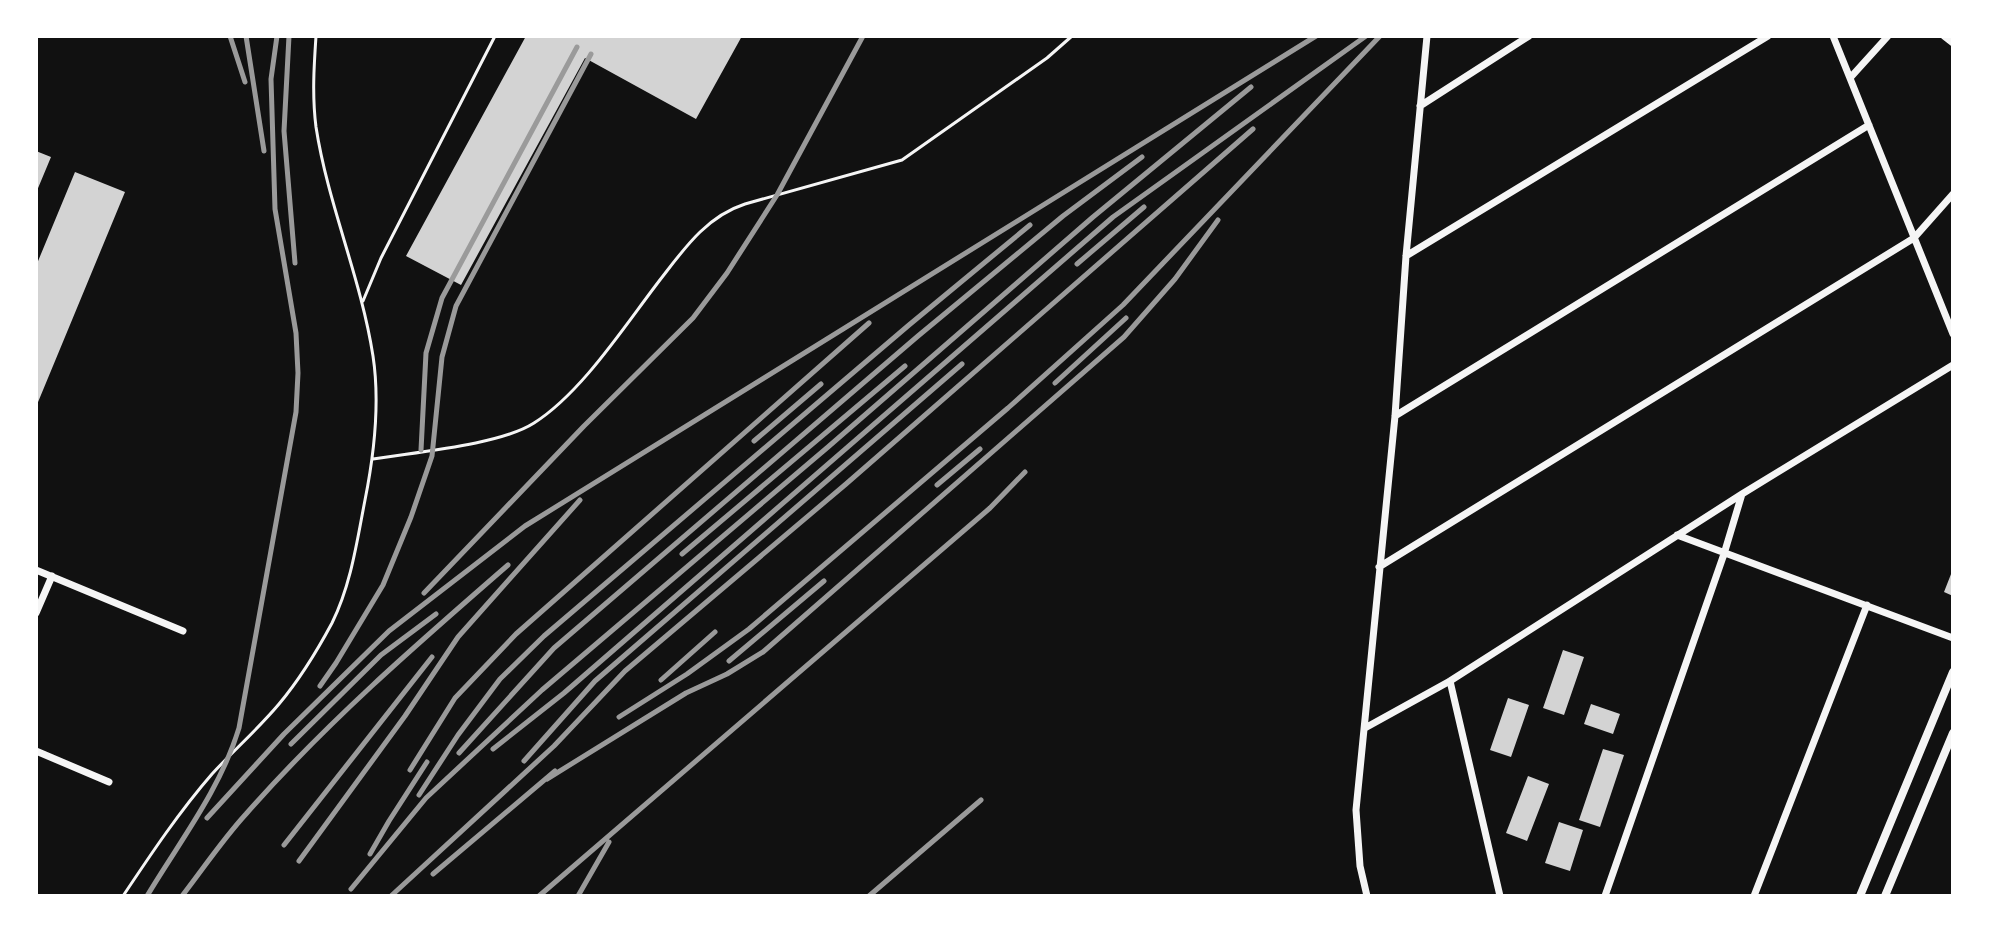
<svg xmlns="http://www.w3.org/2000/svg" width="1989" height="932" font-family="Commissioner,sans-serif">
<rect width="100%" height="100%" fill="#111"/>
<path fill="#d3d3d3" d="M 526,36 L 742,36 L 696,119 L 585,58 L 461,285 L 406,256 Z
M 36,151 L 51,157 L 36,193 Z
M 75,172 L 125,192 L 36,407 L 36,266 Z
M 1953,569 L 1953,596 L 1944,592 Z
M 1563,650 L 1584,657 L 1564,715 L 1543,708 Z
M 1508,698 L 1529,705 L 1511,757 L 1490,750 Z
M 1591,704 L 1620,714 L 1613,734 L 1584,724 Z
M 1603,749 L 1624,755 L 1600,827 L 1579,820 Z
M 1528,776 L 1549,784 L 1527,841 L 1506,833 Z
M 1559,822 L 1583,830 L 1570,871 L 1545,863 Z"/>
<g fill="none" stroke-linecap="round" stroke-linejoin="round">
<path stroke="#f5f5f5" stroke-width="3" d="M 363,301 L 381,258 L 495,36
M 373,459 C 415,452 500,445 534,423 C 583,392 627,322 663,276 C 686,246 708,216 745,204 L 902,160 L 1047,58 L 1072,36
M 123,896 C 151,854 179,812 212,774 C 234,750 259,728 279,704 C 300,679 317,651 332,623 C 351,585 357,541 365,500 C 374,455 380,402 373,356 C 361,278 328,205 316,127 C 312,96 314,66 316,36"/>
<path stroke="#f5f5f5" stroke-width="7" d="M 1833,36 L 1953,334
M 1944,36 L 1953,43
M 1850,78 L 1888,36
M 1420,106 L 1529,36
M 1406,256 L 1768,36
M 1395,416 L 1869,125
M 1677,535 L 1953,638
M 1379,567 L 1914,238 L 1953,194
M 36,570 L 183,631
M 36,613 L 52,576
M 1450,681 L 1500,896
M 1365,728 L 1450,681 L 1742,494 L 1953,365
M 36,751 L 109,782
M 1367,896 L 1360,866 L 1356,810 L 1395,416 L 1406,256 L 1427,36
M 1605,896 L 1724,554 L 1742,494
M 1754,896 L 1867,605"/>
<path stroke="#f5f5f5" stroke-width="8" d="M 1860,896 L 1953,672
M 1885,896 L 1953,733"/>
<path stroke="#9a9a9a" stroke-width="5" d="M 230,36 L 245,82
M 246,36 L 264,151
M 289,36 L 284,131 L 295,263
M 1077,264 L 1144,207
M 1055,383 L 1126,318
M 754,441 L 821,384
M 421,450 L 426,353 L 442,298 L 577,47
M 937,485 L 980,449
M 682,554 L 905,366
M 424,593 L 584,426 L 693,318 L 727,273 L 777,195 L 863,36
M 729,661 L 824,581
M 661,680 L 715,632
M 320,686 L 336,663 L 383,585 L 411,517 L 432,456 L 442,357 L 456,306 L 591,54
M 619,717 L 687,674 L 749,629 L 1008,408 L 1123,305 L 1380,36
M 291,744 L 381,655 L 436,614
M 493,749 L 564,693 L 1113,217 L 1366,36
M 459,753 L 554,648 L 918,336 L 1063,216 L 1142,157
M 524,761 L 595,681 L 962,364
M 410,770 L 455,698 L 516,634 L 869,323
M 547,779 L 686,693 L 727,674 L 763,652 L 1124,337 L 1175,279 L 1218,220
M 419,795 L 458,735 L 500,679 L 544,636 L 909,325 L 1030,225
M 207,818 L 284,734 L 389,631 L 525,526 L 1316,36
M 284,845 L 432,657
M 370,854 L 389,821 L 427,762
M 299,861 L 405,716 L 458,637 L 580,500
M 433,874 L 555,771
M 351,889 L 426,798 L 542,690 L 828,447 L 1093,217 L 1251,87
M 147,896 C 180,841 220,790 239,728 L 296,412 L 298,373 L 296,333 L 275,209 L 271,79 L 277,36
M 182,896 C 203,869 223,839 246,814 C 326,723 417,644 508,565
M 391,896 L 554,746 L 625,671 L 846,484 L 1253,129
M 539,896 L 990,508 L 1025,472
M 578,896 L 609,842
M 869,896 L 981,800"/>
</g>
<rect width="1989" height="932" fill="none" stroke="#ffffff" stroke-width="76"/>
</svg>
